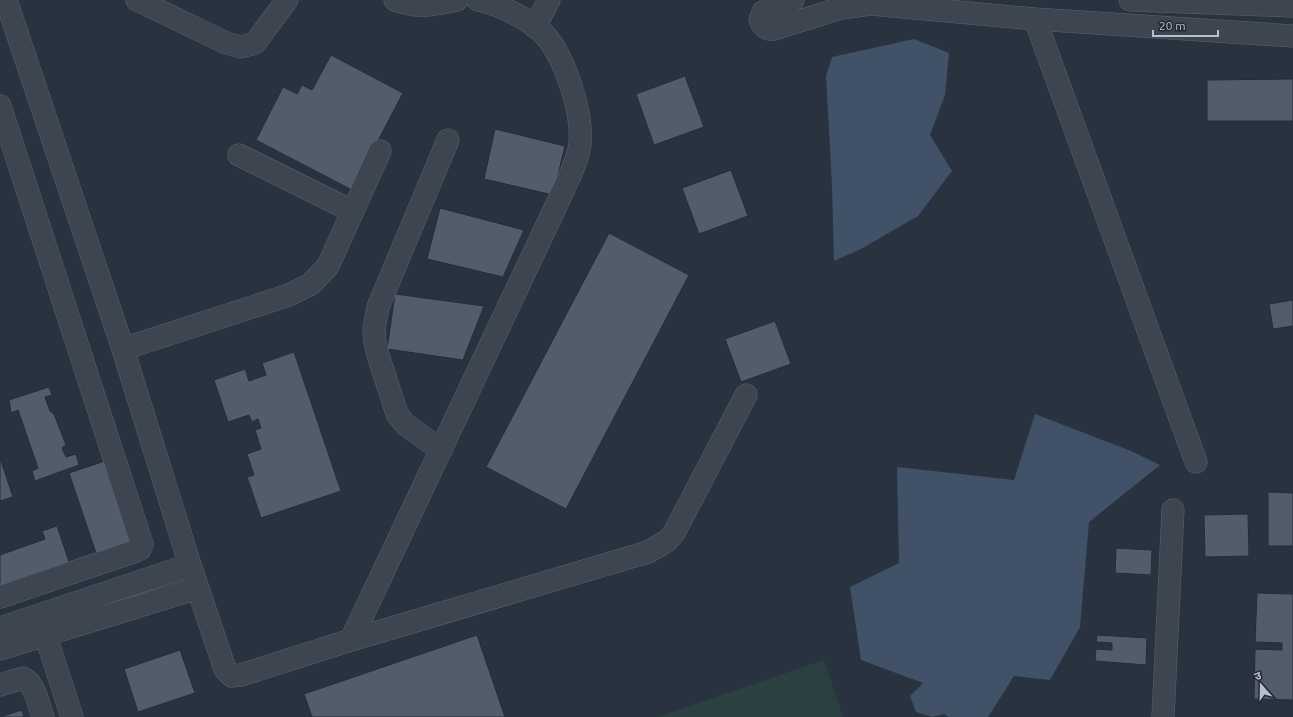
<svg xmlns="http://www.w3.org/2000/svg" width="1293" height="717" font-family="Ubuntu,'Noto Sans Devanagari',sans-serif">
<rect width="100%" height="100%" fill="#293340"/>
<path fill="#2c4042" d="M 824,660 L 843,717 L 657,717 Z"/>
<path fill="#415167" d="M 914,39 L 949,53 L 945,95 L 930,135 L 952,171 L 918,216 L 861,249 L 834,261 L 832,185 L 826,76 L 832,57 Z
M 1035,414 L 1131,451 L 1160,465 L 1089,522 L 1080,627 L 1050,680 L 1014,676 L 988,717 L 949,717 L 944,714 L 932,717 L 916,712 L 910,696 L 923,683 L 861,660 L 850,587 L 899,563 L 897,467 L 1014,480 Z"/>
<path fill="#535c6a" stroke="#242c37" d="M 331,55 L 403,93 L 352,190 L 256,140 L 283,87 L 297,94 L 302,85 L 312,90 Z
M 685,76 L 704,127 L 654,145 L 636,94 Z
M 1293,79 L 1293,121 L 1207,121 L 1207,80 Z
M 495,129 L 565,146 L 553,195 L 484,179 Z
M 731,170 L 748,216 L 699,234 L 682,188 Z
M 440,208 L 524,230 L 503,277 L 427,259 Z
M 609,233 L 689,275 L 566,509 L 486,467 Z
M 395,294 L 484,306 L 463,360 L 387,349 Z
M 1293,300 L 1293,326 L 1273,329 L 1269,304 Z
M 775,321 L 791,364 L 741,382 L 725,339 Z
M 294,352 L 341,491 L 261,518 L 247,477 L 254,475 L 247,454 L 261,449 L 255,430 L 261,428 L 258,419 L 252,422 L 249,415 L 228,422 L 214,380 L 245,369 L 249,381 L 266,375 L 262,363 Z
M 49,387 L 52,395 L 45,397 L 50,411 L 54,414 L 66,445 L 62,448 L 66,457 L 76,454 L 79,465 L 35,481 L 32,471 L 38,468 L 18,410 L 11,413 L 9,400 Z
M 0,458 L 13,497 L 0,501 Z
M 108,460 L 138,545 L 98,559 L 69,473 Z
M 1268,492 L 1293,493 L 1293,546 L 1268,546 Z
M 1248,514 L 1249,556 L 1205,557 L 1204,515 Z
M 57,526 L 71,568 L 0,593 L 0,555 L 45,539 L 42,531 Z
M 1116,548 L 1152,550 L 1151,575 L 1115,573 Z
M 1257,593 L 1293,594 L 1293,700 L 1254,699 L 1255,649 L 1282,650 L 1282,643 L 1255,642 Z
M 477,635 L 505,717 L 312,717 L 304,694 Z
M 1097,635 L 1147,638 L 1146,665 L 1095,661 L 1096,649 L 1112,650 L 1112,643 L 1096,642 Z
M 180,650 L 195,693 L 138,712 L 124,669 Z
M 22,710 L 24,717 L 0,717 Z"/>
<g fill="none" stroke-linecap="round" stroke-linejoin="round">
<defs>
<path id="minor" d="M 6,0 L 123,349 L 190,565 L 225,669 L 232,676 L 241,675 L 351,640 L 648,552 L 667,541 L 674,533 L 746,395
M 137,0 L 226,43 L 241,47 L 255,43 L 287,0
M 395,0 C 418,9 434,5 457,0
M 793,0 L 763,12 L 760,20 C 763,27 766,30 774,29 L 841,8 L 871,4 L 1035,19 L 1293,36
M 1130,0 L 1293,6
M 1035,19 L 1196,462
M 535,27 L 549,0
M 0,106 L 142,544 L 140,549 L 136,551 L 0,597
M 239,155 L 352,211
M 123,349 L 289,295 L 311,284 L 328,266 L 380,151
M 441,450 L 406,425 L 397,414 L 378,355 L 375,342 L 374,329 L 378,307 L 448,140
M 41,621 L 72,717
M 0,628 L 190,565
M 351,640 L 556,206 C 564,187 577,165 580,144 C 583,113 565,56 543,33 C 531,20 496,3 478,0
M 0,649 L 198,588
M 0,685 L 23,678 C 36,685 38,704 43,717
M 1163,717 L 1173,510"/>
</defs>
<use href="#minor" stroke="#5b636d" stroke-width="23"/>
<use href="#minor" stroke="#3d4550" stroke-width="22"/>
</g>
<g transform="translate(1261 685) rotate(340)" stroke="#222a35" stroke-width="3" paint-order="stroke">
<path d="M0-3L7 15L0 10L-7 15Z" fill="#bac0ca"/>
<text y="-6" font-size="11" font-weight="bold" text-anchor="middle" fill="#bac0ca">उ</text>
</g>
<path d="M1153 30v6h65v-6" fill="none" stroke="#bac0ca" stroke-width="2"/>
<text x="1159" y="30" font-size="12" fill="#bac0ca" stroke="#222a35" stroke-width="3" paint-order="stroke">20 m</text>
</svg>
